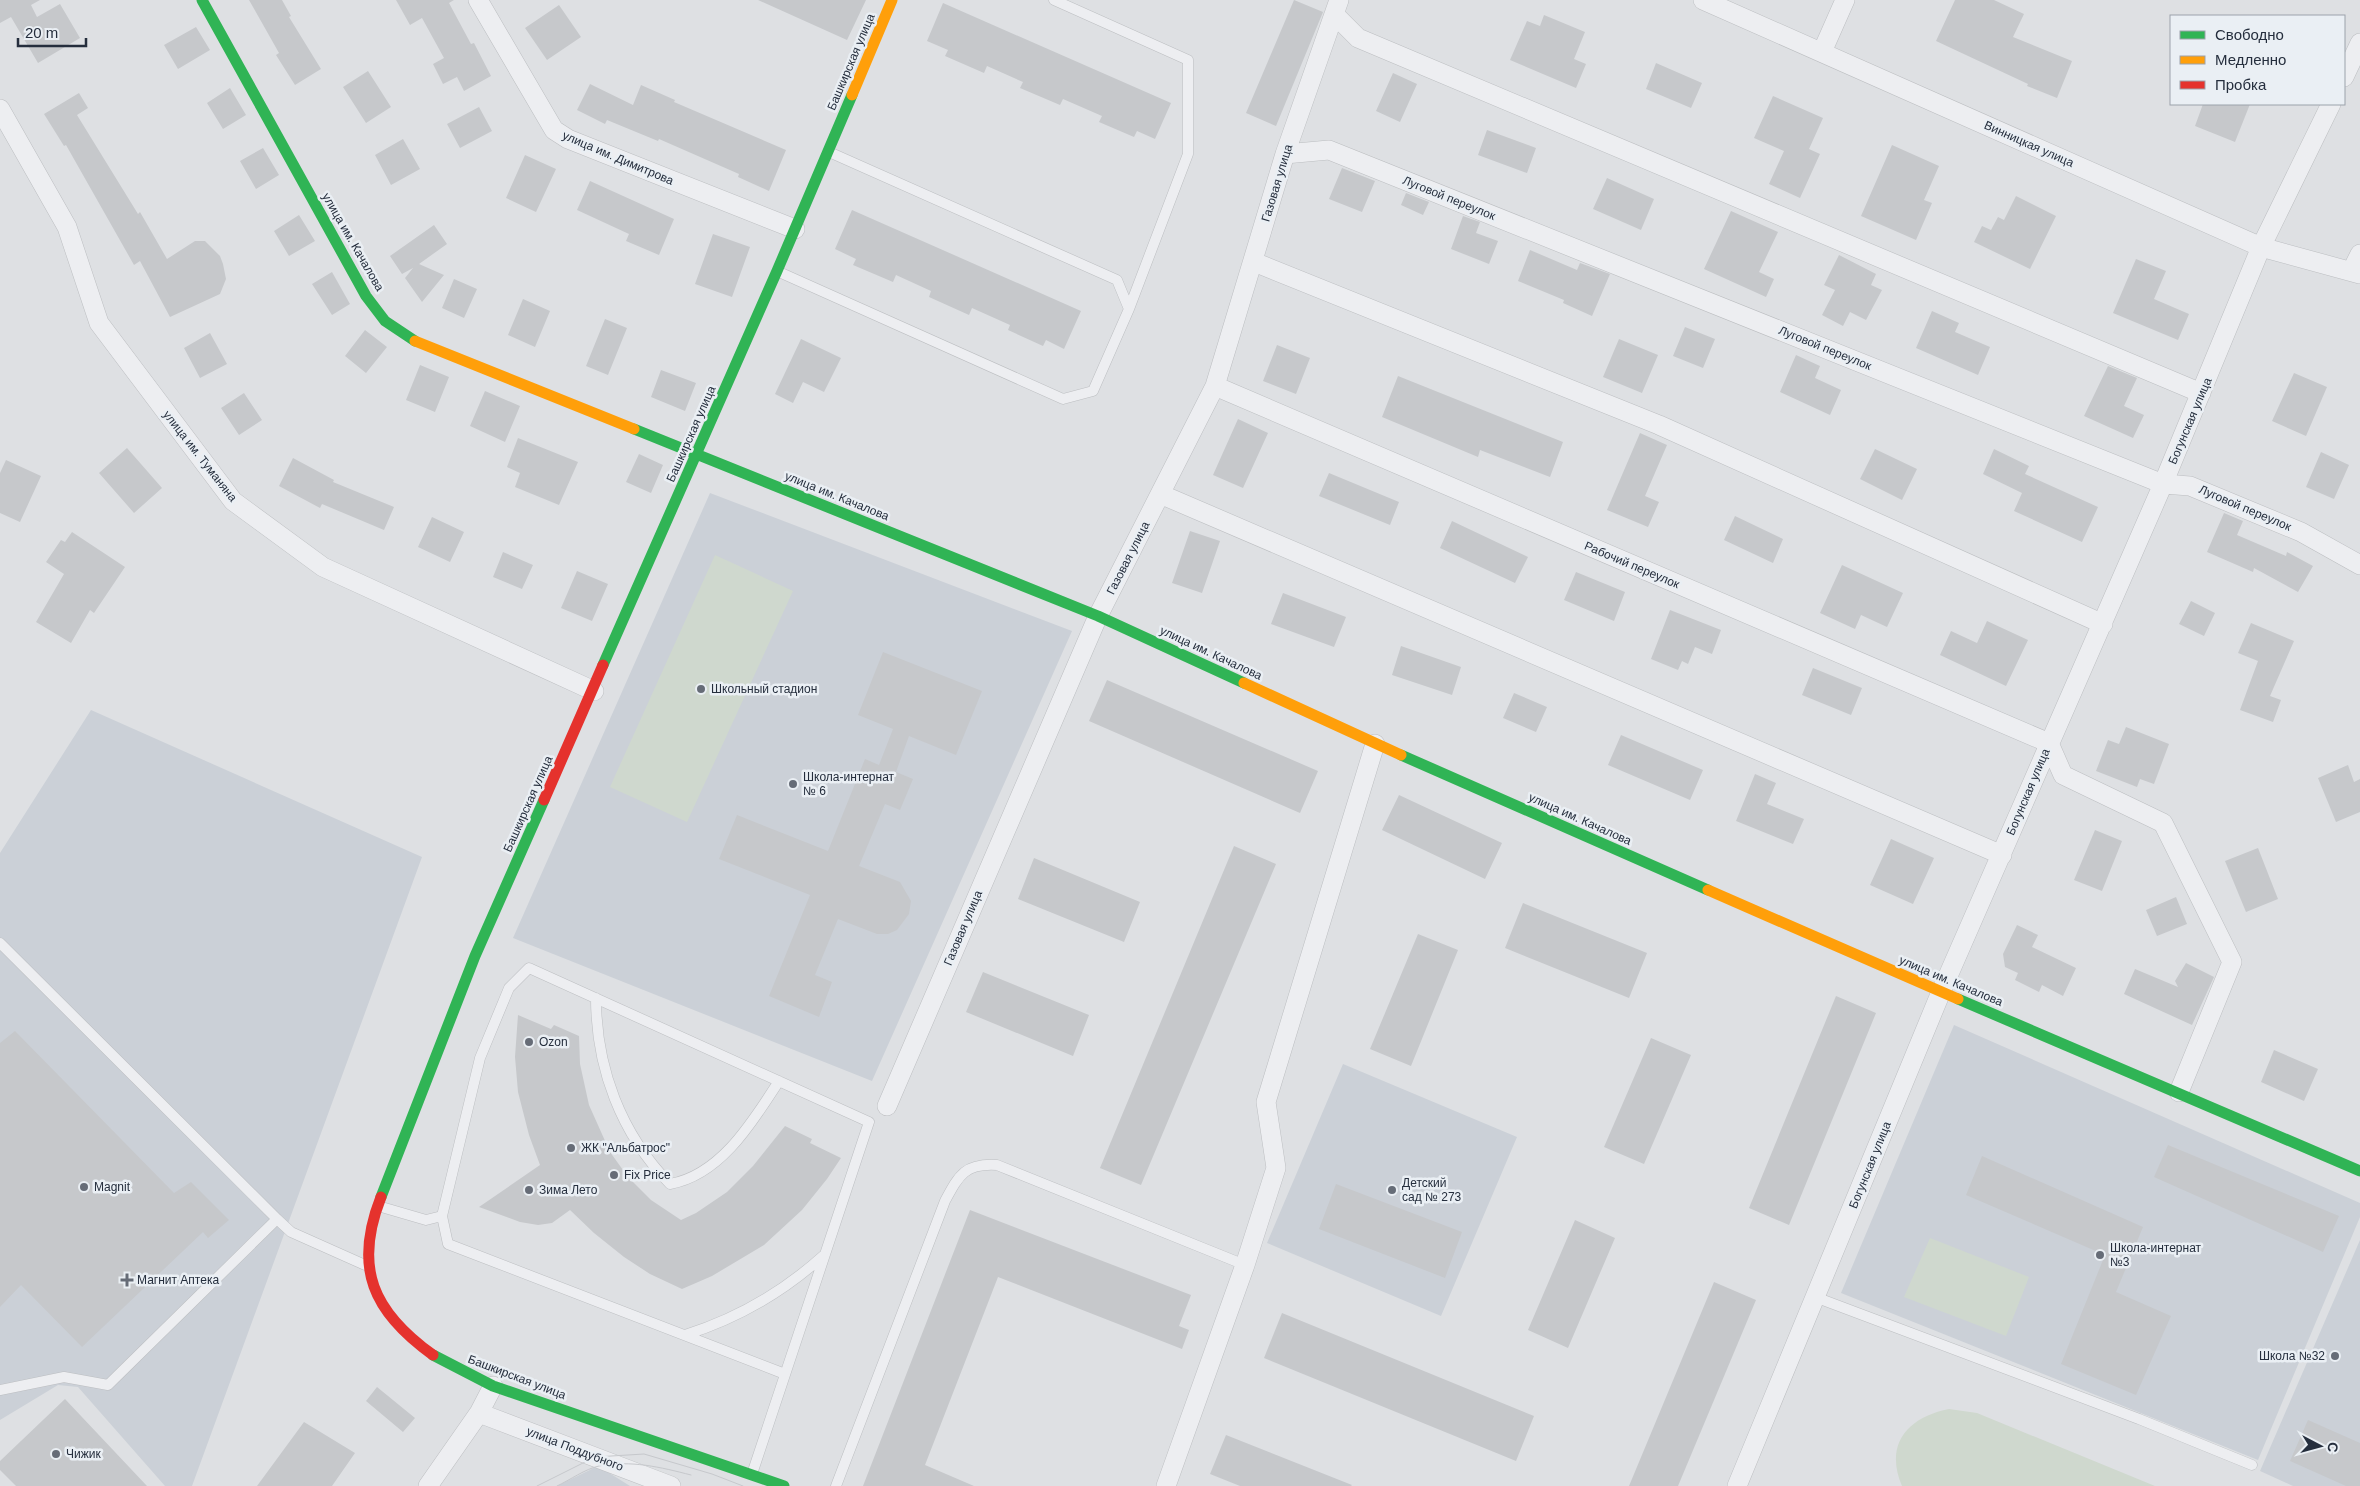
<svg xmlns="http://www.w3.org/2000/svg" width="2360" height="1486" font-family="Helvetica,sans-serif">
<rect width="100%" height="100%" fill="#dee0e3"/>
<path fill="#cbd0d7" d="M 710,493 L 1072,631 L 872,1081 L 513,938 Z
M 91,710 L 422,857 L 192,1486 L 165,1486 L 78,1387 L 58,1385 L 0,1420 L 0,853 Z
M 1954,1025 L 2360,1203 L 2360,1217 L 2258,1460 L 1841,1293 Z
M 1343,1064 L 1517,1137 L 1441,1316 L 1267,1243 Z
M 2360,1240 L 2360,1486 L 2293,1486 L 2260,1471 Z
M 598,1466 L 630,1486 L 557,1486 Z"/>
<path fill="#cfd8ce" d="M 715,555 L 793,591 L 687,822 L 610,787 Z
M 1930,1238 L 2029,1277 L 2006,1336 L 1904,1297 Z
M 1949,1409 L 1977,1413 L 2155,1486 L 1902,1486 C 1884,1444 1908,1417 1949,1409 Z"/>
<path fill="#c6c8cb" d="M 0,0 L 40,0 L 31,5 L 37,17 L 60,4 L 80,38 L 38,63 L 11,17 L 0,23 Z
M 249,0 L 282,0 L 291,16 L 289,17 L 321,69 L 295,85 L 276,55 L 279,53 Z
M 396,0 L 454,0 L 449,3 L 471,44 L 474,43 L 491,76 L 464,91 L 457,77 L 443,84 L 433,64 L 444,58 L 422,18 L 410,25 Z
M 758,0 L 866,0 L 847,40 Z
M 1294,0 L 1323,12 L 1276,126 L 1246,113 Z
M 1955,0 L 1994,0 L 2024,14 L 2013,37 L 2072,61 L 2057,98 L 2027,86 L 2028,84 L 1936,41 Z
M 943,3 L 1171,103 L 1155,139 L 1137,131 L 1134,137 L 1099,122 L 1102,116 L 1063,99 L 1060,105 L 1020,88 L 1023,82 L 987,66 L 984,73 L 945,56 L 948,50 L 927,41 Z
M 559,5 L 581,37 L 547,60 L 525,28 Z
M 1544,15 L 1585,32 L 1574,59 L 1586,64 L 1576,88 L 1510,60 L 1527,21 L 1540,26 Z
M 196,27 L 210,50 L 178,69 L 164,45 Z
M 1656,63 L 1702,83 L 1691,108 L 1646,89 Z
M 368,71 L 391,107 L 366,123 L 343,87 Z
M 1393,73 L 1417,84 L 1400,122 L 1376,111 Z
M 590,84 L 633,105 L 641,85 L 675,100 L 674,102 L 786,150 L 769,191 L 738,177 L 739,174 L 659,139 L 658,141 L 607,120 L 605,124 L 577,110 Z
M 230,88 L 246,115 L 223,129 L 207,103 Z
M 79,93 L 88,108 L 77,115 L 138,214 L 140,212 L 167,259 L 195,241 L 205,241 L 220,256 L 223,264 L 226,279 L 220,294 L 170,317 L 140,261 L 134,265 L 66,145 L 64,146 L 44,114 Z
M 1773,96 L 1823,118 L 1809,149 L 1820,154 L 1800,198 L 1769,184 L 1784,151 L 1754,138 Z
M 2203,104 L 2250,104 L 2235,142 L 2195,126 Z
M 479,107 L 492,131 L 460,148 L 447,124 Z
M 1487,130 L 1536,148 L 1527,173 L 1478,155 Z
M 403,139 L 420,169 L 391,185 L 375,155 Z
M 1892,145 L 1939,166 L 1924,200 L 1932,203 L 1916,240 L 1861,216 Z
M 263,148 L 279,175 L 256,189 L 240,161 Z
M 525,155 L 556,169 L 536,212 L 506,198 Z
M 1342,168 L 1375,181 L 1362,212 L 1329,199 Z
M 1607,178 L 1654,199 L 1641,230 L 1593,209 Z
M 590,181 L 674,219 L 659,255 L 626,241 L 629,234 L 577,210 Z
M 1406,193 L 1429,202 L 1423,215 L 1401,205 Z
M 2016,196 L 2056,216 L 2030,269 L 1974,242 L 1982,226 L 1991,230 L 1998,217 L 2004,220 Z
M 852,210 L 1081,311 L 1064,349 L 1046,340 L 1043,346 L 1008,330 L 1010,325 L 972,308 L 969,315 L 929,297 L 931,291 L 896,275 L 893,282 L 853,265 L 856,259 L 835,249 Z
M 1731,211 L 1778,232 L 1759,272 L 1774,279 L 1766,297 L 1704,269 Z
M 299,215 L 315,241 L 289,256 L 274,231 Z
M 1463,216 L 1480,222 L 1476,233 L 1498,241 L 1489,264 L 1451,249 Z
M 434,225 L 447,244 L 419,264 L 444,275 L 422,302 L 405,278 L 413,268 L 402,274 L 390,256 Z
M 713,234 L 750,247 L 732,297 L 695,284 Z
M 1530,250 L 1577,270 L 1580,263 L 1610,274 L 1592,316 L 1563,303 L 1564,300 L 1518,281 Z
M 1839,255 L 1876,274 L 1871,285 L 1882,290 L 1866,320 L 1850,312 L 1843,326 L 1822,315 L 1835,290 L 1824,285 Z
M 2136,259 L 2166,271 L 2154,299 L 2189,314 L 2178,340 L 2113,313 Z
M 332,272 L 350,304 L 332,315 L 312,284 Z
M 454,279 L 477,289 L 464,318 L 442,308 Z
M 523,299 L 550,311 L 535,347 L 508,335 Z
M 1932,311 L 1959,323 L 1955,332 L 1990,347 L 1978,375 L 1916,348 Z
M 605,319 L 627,328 L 608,375 L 586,366 Z
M 1685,327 L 1715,339 L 1703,368 L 1673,356 Z
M 365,330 L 387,347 L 366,373 L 345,356 Z
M 210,333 L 227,364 L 200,378 L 184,348 Z
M 801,339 L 841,358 L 824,392 L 803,382 L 793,403 L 775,394 Z
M 1619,339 L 1658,355 L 1642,393 L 1603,377 Z
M 1277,345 L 1310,358 L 1296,394 L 1263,381 Z
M 1796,355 L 1820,366 L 1815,378 L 1841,390 L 1830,415 L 1780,392 Z
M 420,365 L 449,377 L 435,412 L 406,400 Z
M 2108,366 L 2137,378 L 2124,406 L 2144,415 L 2133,438 L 2084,416 Z
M 661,370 L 696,383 L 685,411 L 651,397 Z
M 2294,373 L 2327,387 L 2306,436 L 2272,421 Z
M 1398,376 L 1563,442 L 1550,477 L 1480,450 L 1478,457 L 1382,417 Z
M 485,391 L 520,406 L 505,442 L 470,426 Z
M 244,393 L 262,420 L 239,435 L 221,408 Z
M 1238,419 L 1268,433 L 1243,488 L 1213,475 Z
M 1640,433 L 1667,445 L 1645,496 L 1659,502 L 1648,527 L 1607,510 Z
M 518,438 L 578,462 L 559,505 L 515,487 L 520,473 L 507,467 Z
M 127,448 L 162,488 L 134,513 L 99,473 Z
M 1875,449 L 1917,469 L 1902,500 L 1860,479 Z
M 1994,449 L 2029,466 L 2025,474 L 2098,507 L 2082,542 L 2014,511 L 2022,493 L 1983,474 Z
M 2321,452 L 2349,465 L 2334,499 L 2306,487 Z
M 639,454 L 663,465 L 651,493 L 626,482 Z
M 293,458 L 334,480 L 333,482 L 394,507 L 384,530 L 322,504 L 320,508 L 279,486 Z
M 6,460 L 41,476 L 20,522 L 0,513 L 0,473 Z
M 1329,473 L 1399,502 L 1390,525 L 1319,496 Z
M 2224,513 L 2243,521 L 2237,535 L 2286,556 L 2287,552 L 2313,566 L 2298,592 L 2254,568 L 2253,572 L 2207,552 Z
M 1735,516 L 1783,539 L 1773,563 L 1724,540 Z
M 432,517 L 464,532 L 450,562 L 418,547 Z
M 1452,521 L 1528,557 L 1515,583 L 1440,548 Z
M 1190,531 L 1220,541 L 1202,593 L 1172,583 Z
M 72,532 L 125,567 L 94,613 L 90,610 L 71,643 L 36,622 L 64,574 L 46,562 L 61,540 L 65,542 Z
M 503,552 L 533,565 L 522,589 L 493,577 Z
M 1842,565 L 1903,593 L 1887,627 L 1861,615 L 1855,629 L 1820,613 Z
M 577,571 L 608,584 L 592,621 L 561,608 Z
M 1576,572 L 1625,592 L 1614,621 L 1564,600 Z
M 1283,593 L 1346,617 L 1334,647 L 1271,624 Z
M 2191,601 L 2215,613 L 2204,636 L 2179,624 Z
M 1670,610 L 1721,630 L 1712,654 L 1695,647 L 1688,664 L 1682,661 L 1678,670 L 1651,659 Z
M 1987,621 L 2028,640 L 2006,686 L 1940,655 L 1951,631 L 1977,643 Z
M 2251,623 L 2294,641 L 2270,696 L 2281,700 L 2273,722 L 2240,710 L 2258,661 L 2238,653 Z
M 1401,646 L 1461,667 L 1452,695 L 1392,675 Z
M 883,652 L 982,691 L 956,755 L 909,736 L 896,772 L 913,779 L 900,810 L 885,804 L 859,866 L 900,882 L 911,901 L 909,914 L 897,930 L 888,934 L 877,934 L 838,919 L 815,975 L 832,982 L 819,1017 L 769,996 L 810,895 L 719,859 L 737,815 L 828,851 L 865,759 L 879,765 L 893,729 L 858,715 Z
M 1813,668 L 1862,688 L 1851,715 L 1802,695 Z
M 1107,680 L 1318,771 L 1300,813 L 1089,721 Z
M 1514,693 L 1547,707 L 1536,732 L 1503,718 Z
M 2126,727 L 2169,744 L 2154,784 L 2140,779 L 2137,787 L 2096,771 L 2108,740 L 2119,744 Z
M 1621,735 L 1703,770 L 1690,800 L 1608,765 Z
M 2348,765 L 2354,782 L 2360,779 L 2360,812 L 2336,822 L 2318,778 Z
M 1755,774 L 1776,783 L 1767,804 L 1804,819 L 1793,844 L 1736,821 Z
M 1399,795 L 1502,843 L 1485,879 L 1382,830 Z
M 2095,830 L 2122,841 L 2102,891 L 2074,880 Z
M 1891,839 L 1934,858 L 1913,904 L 1870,885 Z
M 1234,846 L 1276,864 L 1141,1185 L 1100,1168 Z
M 2258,848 L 2278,899 L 2246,912 L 2225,861 Z
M 1034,858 L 1140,902 L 1124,942 L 1018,899 Z
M 2176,897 L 2187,924 L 2157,936 L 2146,910 Z
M 1523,903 L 1647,953 L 1629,998 L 1505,948 Z
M 2017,925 L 2038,935 L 2032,947 L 2076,968 L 2063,996 L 2042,985 L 2039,992 L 2015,980 L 2018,973 L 2005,967 L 2003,954 Z
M 1418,934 L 1458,950 L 1411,1066 L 1370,1049 Z
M 2186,963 L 2214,977 L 2192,1025 L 2124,994 L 2135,969 L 2178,987 L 2175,981 Z
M 983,972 L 1089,1015 L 1073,1056 L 966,1012 Z
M 1836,996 L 1876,1013 L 1789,1225 L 1749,1208 Z
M 518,1015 L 551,1029 L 554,1025 L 579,1036 L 580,1064 L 589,1105 L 610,1152 L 628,1177 L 651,1200 L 681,1220 L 696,1213 L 727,1192 L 753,1166 L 785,1126 L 812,1139 L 810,1143 L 841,1158 L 827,1179 L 802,1210 L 764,1245 L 712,1276 L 682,1289 L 650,1274 L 624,1257 L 594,1233 L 570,1210 L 552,1223 L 538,1225 L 520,1222 L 479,1207 L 540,1165 L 529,1135 L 518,1092 L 515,1057 Z
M 15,1031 L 174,1193 L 191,1182 L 229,1220 L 208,1238 L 203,1232 L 82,1347 L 21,1285 L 0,1307 L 0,1043 Z
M 1651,1038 L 1691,1055 L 1644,1164 L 1604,1147 Z
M 2274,1050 L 2318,1069 L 2304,1101 L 2261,1082 Z
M 2168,1145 L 2339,1216 L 2323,1252 L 2154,1177 Z
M 1982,1156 L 2143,1227 L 2116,1292 L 2171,1316 L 2136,1395 L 2061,1364 L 2105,1255 L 1966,1195 Z
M 1336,1184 L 1462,1232 L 1445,1278 L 1319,1229 Z
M 970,1210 L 1191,1295 L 1179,1326 L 1189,1330 L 1182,1349 L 998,1277 L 925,1465 L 974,1486 L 863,1486 Z
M 1575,1220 L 1615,1238 L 1568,1348 L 1528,1330 Z
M 1714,1282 L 1756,1300 L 1678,1486 L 1629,1486 Z
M 1282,1313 L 1534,1416 L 1516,1461 L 1264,1358 Z
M 377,1387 L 415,1418 L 403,1432 L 366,1401 Z
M 65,1399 L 147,1486 L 16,1486 L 0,1470 L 0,1461 Z
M 2308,1420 L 2360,1443 L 2360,1486 L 2346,1486 L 2290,1461 Z
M 304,1422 L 355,1453 L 332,1486 L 257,1486 Z
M 1226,1435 L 1352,1485 L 1351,1486 L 1240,1486 L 1210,1474 Z"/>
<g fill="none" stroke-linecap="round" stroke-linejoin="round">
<defs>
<path id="lane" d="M 1054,0 L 1188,60 L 1188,154 L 1129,309
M 779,272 L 1063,399 L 1093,391 L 1129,309 L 1117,280 L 829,152
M 0,943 L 277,1219 L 291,1232 L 365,1265
M 596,998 C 596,1068 621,1134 670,1184 C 721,1175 753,1121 779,1081
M 378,1206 L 426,1220 L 442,1216
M 1815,1297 L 2139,1419 L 2252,1465
M 685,1335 C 736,1319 783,1292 823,1256
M 0,1390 L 64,1377 L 108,1385 L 277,1219
M 752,1474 L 869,1122 L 529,968 L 509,988 L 480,1058 L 442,1216 L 448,1244 L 785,1374
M 836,1486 L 945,1201 C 959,1175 965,1163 997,1165 L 1245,1265"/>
<path id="street" d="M 478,0 L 554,130 L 568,139 L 795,229
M 1703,0 L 2261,247 L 2360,274
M 1334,14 L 1358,38 L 2201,393
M 1822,52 L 1845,0
M 2344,77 L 2360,43
M 0,109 L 67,227 L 99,323 L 233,501 L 323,567 L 594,691
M 1285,154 L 1329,150 L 2163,484 L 2190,486 L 2301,532 L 2360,565
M 1254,262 L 1659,425 L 2103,624
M 2352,270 L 2360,254
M 1215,386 L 2049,743 L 2063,775 L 2163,823 L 2232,962 L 2179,1092
M 1160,494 L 2002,855
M 887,1106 L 1098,616 L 1215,386 L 1285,154 L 1339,0
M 479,1413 L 671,1486
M 428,1486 L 479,1413 L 493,1386
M 1166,1486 L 1245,1265 L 1276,1168 L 1266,1102 L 1375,744
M 1737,1486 L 1941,992 L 2163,484 L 2261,247 L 2331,104"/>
</defs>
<use href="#lane" stroke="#bcbec1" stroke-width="11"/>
<use href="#street" stroke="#bcbec1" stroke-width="20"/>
<use href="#lane" stroke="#edeef1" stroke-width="10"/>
<use href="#street" stroke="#edeef1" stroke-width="19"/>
<path stroke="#30b455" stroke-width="11" d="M 202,0 L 366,296 L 385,321 L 415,341
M 634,429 L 1098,616 L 1244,683
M 603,665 L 777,271 L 852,95
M 1401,755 L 1708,890
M 1958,999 L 2360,1171
M 381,1197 L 475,956 L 544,800
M 433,1355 L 493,1386 L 784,1486"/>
<path stroke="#ff9f0a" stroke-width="11" d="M 852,95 L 892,0
M 415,341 L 634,429
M 1244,683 L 1401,755
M 1708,890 L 1958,999"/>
<path stroke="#e5322d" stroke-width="11" d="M 544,800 L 603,665
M 381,1197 C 353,1268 373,1312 433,1355"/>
<path stroke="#c6c8cc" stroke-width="1" d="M 537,1486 L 595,1457 L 644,1454 L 712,1474 L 743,1486
M 557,1486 C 570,1480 585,1469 599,1466 C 631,1460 660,1467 691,1475"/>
</g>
<g fill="#666c77" stroke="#eaeff4" stroke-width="2">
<circle cx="701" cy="689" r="5"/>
<circle cx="793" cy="784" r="5"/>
<circle cx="529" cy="1042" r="5"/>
<circle cx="571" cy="1148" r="5"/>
<circle cx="614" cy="1175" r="5"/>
<circle cx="84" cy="1187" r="5"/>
<circle cx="529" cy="1190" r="5"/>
<circle cx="1392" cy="1190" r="5"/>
<circle cx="2100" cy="1255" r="5"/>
<path d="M124.5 1272.5h5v5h5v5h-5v5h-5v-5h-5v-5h5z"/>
<circle cx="2335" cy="1356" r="5"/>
<circle cx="56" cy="1454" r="5"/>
</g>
<g text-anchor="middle" stroke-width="5" stroke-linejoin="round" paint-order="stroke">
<g font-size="12" fill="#252e3d" stroke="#eaeff4">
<text transform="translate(851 62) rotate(-67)" y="4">Башкирская улица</text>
<text transform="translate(2029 144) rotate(24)" y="4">Винницкая улица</text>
<text transform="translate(618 158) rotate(23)" y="4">улица им. Димитрова</text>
<text transform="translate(1277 183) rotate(-73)" y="4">Газовая улица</text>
<text transform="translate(1449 198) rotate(22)" y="4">Луговой переулок</text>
<text transform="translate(353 242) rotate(60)" y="4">улица им. Качалова</text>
<text transform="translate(1825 348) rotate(22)" y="4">Луговой переулок</text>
<text transform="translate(2190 421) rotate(-67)" y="4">Богунская улица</text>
<text transform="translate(691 434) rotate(-66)" y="4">Башкирская улица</text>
<text transform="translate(200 456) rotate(52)" y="4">улица им. Туманяна</text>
<text transform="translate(837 496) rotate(22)" y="4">улица им. Качалова</text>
<text transform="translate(2245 508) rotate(23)" y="4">Луговой переулок</text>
<text transform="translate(1128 558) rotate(-63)" y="4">Газовая улица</text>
<text transform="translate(1632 565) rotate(23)" y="4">Рабочий переулок</text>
<text transform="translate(1211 653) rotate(25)" y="4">улица им. Качалова</text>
<text transform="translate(2028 792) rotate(-67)" y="4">Богунская улица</text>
<text transform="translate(528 804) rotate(-66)" y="4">Башкирская улица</text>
<text transform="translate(1580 819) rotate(24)" y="4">улица им. Качалова</text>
<text transform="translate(963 928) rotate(-67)" y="4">Газовая улица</text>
<text transform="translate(1951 981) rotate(23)" y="4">улица им. Качалова</text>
<text transform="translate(1870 1165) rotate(-68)" y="4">Богунская улица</text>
<text transform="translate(517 1377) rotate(21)" y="4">Башкирская улица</text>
<text transform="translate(575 1449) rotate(21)" y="4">улица Поддубного</text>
</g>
<g font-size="12" fill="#252e3d" stroke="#eaeff4" text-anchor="start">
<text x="711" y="693">Школьный стадион</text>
<text x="803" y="781">Школа-интернат<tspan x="803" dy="14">№ 6</tspan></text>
<text x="539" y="1046">Ozon</text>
<text x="581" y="1152">ЖК "Альбатрос"</text>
<text x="624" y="1179">Fix Price</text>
<text x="1402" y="1187">Детский<tspan x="1402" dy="14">сад № 273</tspan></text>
<text x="94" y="1191">Magnit</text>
<text x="539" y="1194">Зима Лето</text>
<text x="2110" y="1252">Школа-интернат<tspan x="2110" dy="14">№3</tspan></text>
<text x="137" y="1284">Магнит Аптека</text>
<text x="2325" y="1360" text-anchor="end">Школа №32</text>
<text x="66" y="1458">Чижик</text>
</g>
</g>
<rect x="2170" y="15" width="175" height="90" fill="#eaeff4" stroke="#9ba2ab"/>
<rect x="2180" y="31" width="25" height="8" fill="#30b455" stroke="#9ba2ab"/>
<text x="2215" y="40" font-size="15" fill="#252e3d">Свободно</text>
<rect x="2180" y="56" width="25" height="8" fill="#ff9f0a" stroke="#9ba2ab"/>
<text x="2215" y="65" font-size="15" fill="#252e3d">Медленно</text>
<rect x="2180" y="81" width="25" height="8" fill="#e5322d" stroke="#9ba2ab"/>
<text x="2215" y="90" font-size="15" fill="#252e3d">Пробка</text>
<g transform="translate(2320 1446) rotate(96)" stroke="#eaeff4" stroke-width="4" paint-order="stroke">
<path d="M0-4L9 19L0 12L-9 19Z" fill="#252e3d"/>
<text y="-8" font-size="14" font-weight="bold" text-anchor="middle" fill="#252e3d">С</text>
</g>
<path d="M18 38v8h68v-8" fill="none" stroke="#252e3d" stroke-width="2.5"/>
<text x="25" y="38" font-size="15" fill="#252e3d" stroke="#eaeff4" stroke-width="4" paint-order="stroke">20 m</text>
</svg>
